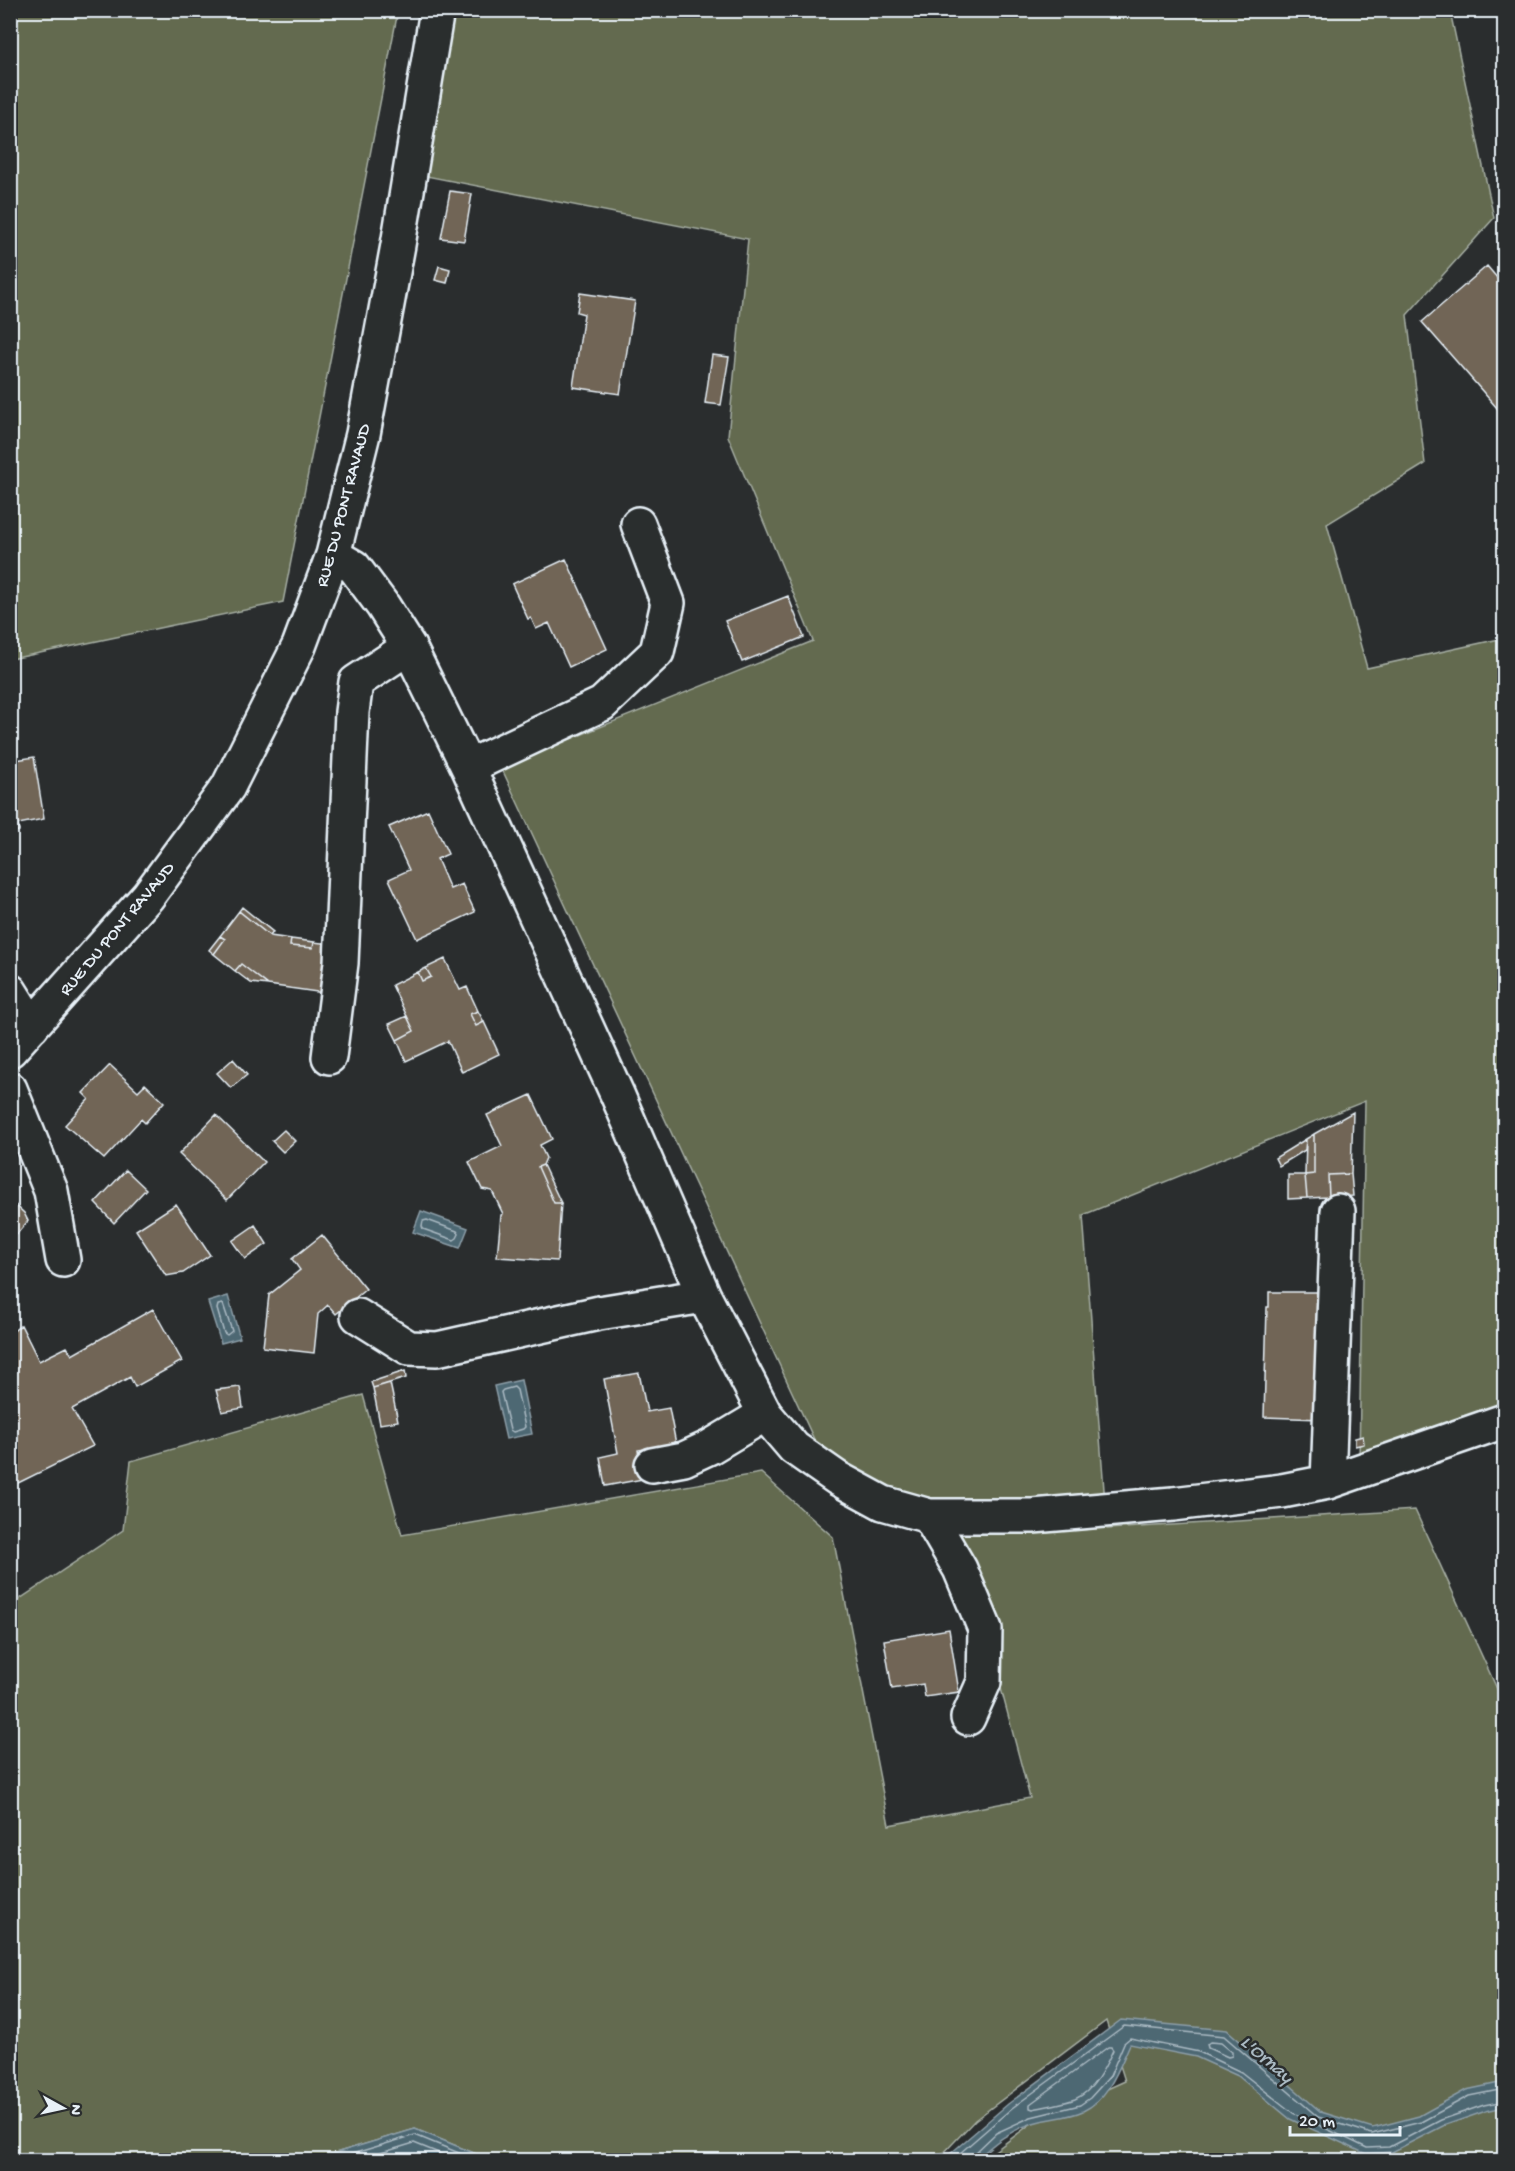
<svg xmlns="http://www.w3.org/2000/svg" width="1515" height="2171" font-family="'Gochi Hand',sans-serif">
<rect width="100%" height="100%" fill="#2a2d2e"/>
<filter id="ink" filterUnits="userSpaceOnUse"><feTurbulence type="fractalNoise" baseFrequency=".0167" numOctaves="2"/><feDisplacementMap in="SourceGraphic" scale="12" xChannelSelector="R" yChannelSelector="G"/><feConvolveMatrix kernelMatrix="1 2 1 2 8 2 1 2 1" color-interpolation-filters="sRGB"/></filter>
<g filter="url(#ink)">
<path fill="#636a4f" stroke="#a6aea4" stroke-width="1.5" d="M 10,11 L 398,11 L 283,602 L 11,659 Z
M 439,11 L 1450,11 L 1494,218 L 1407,315 L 1425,464 L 1327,524 L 1367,668 L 1504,638 L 1504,1410 L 1359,1461 L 1365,1101 L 1083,1215 L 1107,1529 L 1415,1510 L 1504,1704 L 1504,2160 L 983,2160 L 1032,2123 L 1125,2081 L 1106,2021 L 975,2120 L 937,2160 L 491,2160 L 415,2129 L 312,2160 L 11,2160 L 11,1605 L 123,1530 L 131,1461 L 363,1395 L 402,1535 L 761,1473 L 833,1537 L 889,1825 L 1030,1798 L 966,1556 L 819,1450 L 501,767 L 813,641 L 728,436 L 748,239 L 416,174 Z"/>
<path fill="#4e6773" stroke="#8c9ea8" stroke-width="1.5" d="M 421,1211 L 468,1228 L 460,1248 L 413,1232 Z
M 228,1296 L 240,1338 L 221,1343 L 208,1302 Z
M 521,1380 L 532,1434 L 506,1439 L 494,1386 Z
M 1121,2020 L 1227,2030 L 1321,2112 L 1373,2128 L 1419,2116 L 1466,2090 L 1504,2082 L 1504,2107 L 1486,2111 L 1443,2126 L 1392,2152 L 1366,2154 L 1290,2119 L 1238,2076 L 1196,2057 L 1130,2044 C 1119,2068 1109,2099 1083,2111 C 1068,2118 1049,2118 1033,2123 C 1009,2131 994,2143 976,2160 L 943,2160 L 1008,2104 Z
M 415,2129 L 491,2160 L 312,2160 Z"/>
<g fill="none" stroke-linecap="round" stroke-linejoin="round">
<path stroke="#aabac3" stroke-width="1.5" d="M 427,1220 L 457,1231 L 459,1234 L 457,1238 L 454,1240 L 423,1229 L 422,1226 L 423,1221 Z
M 223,1304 L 232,1331 L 227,1335 L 224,1333 L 217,1309 L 218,1305 Z
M 514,1387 L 517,1390 L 525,1427 L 523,1429 L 513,1432 L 510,1430 L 501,1392 L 503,1390 Z
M 1210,2042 L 1221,2043 L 1232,2052 L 1232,2056 L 1228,2057 L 1208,2048 L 1207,2044 Z
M 1108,2047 L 1111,2047 L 1113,2050 C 1105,2067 1094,2091 1075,2099 C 1062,2104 1047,2106 1033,2109 L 1030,2108 L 1030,2104 Z
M 332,2160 L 415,2135 L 476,2160
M 358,2160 L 414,2143 L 456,2160
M 952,2160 L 1012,2108 L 1124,2026 L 1224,2036 L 1318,2117 L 1372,2134 L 1421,2122 L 1469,2096 L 1504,2089
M 972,2160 L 974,2154 L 996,2133 L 1031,2117 L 1080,2105 L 1090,2098 L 1110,2076 L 1124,2043 L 1130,2038 L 1199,2052 L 1241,2072 L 1293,2113 L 1367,2148 L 1389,2147 L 1441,2120 L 1484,2105 L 1504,2101"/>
</g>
<path fill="#716557" stroke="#e8f1f8" stroke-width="1.5" d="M 450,191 L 472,194 L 464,241 L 441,238 Z
M 439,266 L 450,269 L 447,283 L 435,280 Z
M 1487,266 L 1504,286 L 1504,416 L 1422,322 Z
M 580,293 L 635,301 L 620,394 L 573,387 L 584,314 L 577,312 Z
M 712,355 L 729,357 L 721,405 L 705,403 Z
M 566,559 L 607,649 L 569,667 L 549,623 L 536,629 L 531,618 L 528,619 L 512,584 Z
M 788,596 L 804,637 L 742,662 L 725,621 Z
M 34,757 L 44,819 L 18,824 L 19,831 L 10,833 L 10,761 Z
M 428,810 L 448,854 L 437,859 L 450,889 L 462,884 L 475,912 L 417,939 L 389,879 L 409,870 L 389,827 Z
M 242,907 L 273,932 L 270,936 L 239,911 Z
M 239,911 L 270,936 L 291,939 L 290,946 L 313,948 L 314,942 L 338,945 L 331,994 L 268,985 L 241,964 L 235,971 L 214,954 L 225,939 L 220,936 Z
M 220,936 L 225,939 L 214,954 L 209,950 Z
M 291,939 L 314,942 L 313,948 L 290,946 Z
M 445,959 L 460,990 L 467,987 L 478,1011 L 470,1014 L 476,1026 L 484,1022 L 499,1054 L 462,1072 L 448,1041 L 406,1061 L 397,1040 L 414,1031 L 392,985 L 418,972 L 422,981 L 431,977 L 426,968 Z
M 241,964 L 268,985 L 251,983 L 235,971 Z
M 426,968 L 431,977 L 422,981 L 418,972 Z
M 478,1011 L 484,1022 L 476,1026 L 470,1014 Z
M 407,1016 L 414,1031 L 397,1040 L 389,1024 Z
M 233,1059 L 247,1075 L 231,1088 L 217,1073 Z
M 110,1065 L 138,1091 L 145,1084 L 164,1102 L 145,1123 L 141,1119 L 104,1159 L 65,1125 L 89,1099 L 83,1093 Z
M 531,1095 L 552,1139 L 540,1145 L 546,1158 L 543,1165 L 538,1167 L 554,1203 L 561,1203 L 557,1261 L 497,1257 L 501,1215 L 503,1214 L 492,1191 L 482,1189 L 469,1162 L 502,1146 L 487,1115 Z
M 1353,1112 L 1351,1174 L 1328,1175 L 1329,1197 L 1307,1198 L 1305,1175 L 1314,1174 L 1314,1134 Z
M 216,1115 L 264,1162 L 227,1200 L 179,1154 Z
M 284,1130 L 295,1141 L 283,1152 L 272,1141 Z
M 1314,1134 L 1314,1174 L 1305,1175 L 1306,1139 Z
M 1306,1139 L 1305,1150 L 1279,1166 L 1275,1158 Z
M 543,1165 L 561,1203 L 554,1203 L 538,1167 Z
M 126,1170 L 146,1189 L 114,1223 L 95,1203 Z
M 1351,1174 L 1353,1196 L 1329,1197 L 1328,1175 Z
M 1288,1175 L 1305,1175 L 1307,1198 L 1288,1199 Z
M 10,1200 L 24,1213 L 28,1221 L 10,1242 Z
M 176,1204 L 210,1255 L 183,1273 L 166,1276 L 136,1230 Z
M 255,1225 L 267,1244 L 245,1259 L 232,1241 Z
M 322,1235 L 366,1289 L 336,1314 L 328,1305 L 318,1314 L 314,1353 L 263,1347 L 269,1295 L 300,1270 L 292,1259 Z
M 1269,1292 L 1324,1292 L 1321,1419 L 1264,1417 L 1267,1307 L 1269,1307 Z
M 153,1309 L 182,1361 L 135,1387 L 130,1377 L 72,1409 L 93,1446 L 10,1487 L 10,1334 L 21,1325 L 39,1361 L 67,1347 L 72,1355 Z
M 405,1371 L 406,1378 L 373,1388 L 371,1382 Z
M 639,1373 L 647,1412 L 669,1408 L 676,1444 L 638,1450 L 643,1479 L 605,1486 L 600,1457 L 618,1453 L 604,1379 Z
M 390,1383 L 398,1421 L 380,1424 L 373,1388 Z
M 240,1387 L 243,1408 L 222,1412 L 216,1390 Z
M 1363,1436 L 1364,1444 L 1355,1446 L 1355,1438 Z
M 949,1629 L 959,1692 L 925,1697 L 923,1684 L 892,1689 L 884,1640 Z"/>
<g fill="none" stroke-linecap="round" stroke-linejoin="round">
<defs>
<path id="minor" d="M 333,555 L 354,567 L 383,606 L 409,647 L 468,767 L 617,1094 L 704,1296 L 765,1414 L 794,1448 L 837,1478 L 883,1503 L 929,1516 L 1033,1516 L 1173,1504 L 1282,1491 L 1328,1482 L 1504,1421
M 468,767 L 602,704 L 657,652 L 668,603 L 638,524
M 10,991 L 32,1026
M 10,1050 L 148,896 L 228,787 L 299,646 L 333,555 L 363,434 L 398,245 L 437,10
M 329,1057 L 341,963 L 352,712 L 356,682 L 409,647
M 10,1089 L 51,1191 L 63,1260
M 358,1316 L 409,1348 L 437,1349 L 599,1313 L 704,1296
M 652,1465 L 684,1459 L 710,1447 L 765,1414
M 1328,1482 L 1338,1211
M 929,1516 L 960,1569 L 985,1629 L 984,1682 L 968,1718"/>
</defs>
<use href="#minor" stroke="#e8f1f8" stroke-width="38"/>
<use href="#minor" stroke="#2a2d2e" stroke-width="33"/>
</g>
</g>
<g text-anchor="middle" stroke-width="5" stroke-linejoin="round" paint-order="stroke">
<g font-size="18" fill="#e8f1f8" stroke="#2a2d2e">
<text transform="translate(342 505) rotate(-75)" y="6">RUE DU PONT RAVAUD</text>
<text transform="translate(116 928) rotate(-50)" y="6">RUE DU PONT RAVAUD</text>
</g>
<g font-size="20" font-style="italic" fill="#aabac3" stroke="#2a2d2e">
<text transform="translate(1268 2058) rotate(41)" y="7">L'Ornay</text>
</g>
</g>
<rect width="1515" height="2171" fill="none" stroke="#2a2d2e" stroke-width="36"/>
<rect x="18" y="18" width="1479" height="2135" fill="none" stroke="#e8f1f8" stroke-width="2" filter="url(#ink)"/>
<g transform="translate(63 2108) rotate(98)" stroke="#2a2d2e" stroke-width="4.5" paint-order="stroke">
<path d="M0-4.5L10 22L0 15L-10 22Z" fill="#e8f1f8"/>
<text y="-9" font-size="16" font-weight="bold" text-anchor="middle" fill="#e8f1f8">N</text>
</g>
<path d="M1290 2126v9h110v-9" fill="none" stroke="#e8f1f8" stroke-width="3"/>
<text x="1299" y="2126" font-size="18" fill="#e8f1f8" stroke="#2a2d2e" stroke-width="4.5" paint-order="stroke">20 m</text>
</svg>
